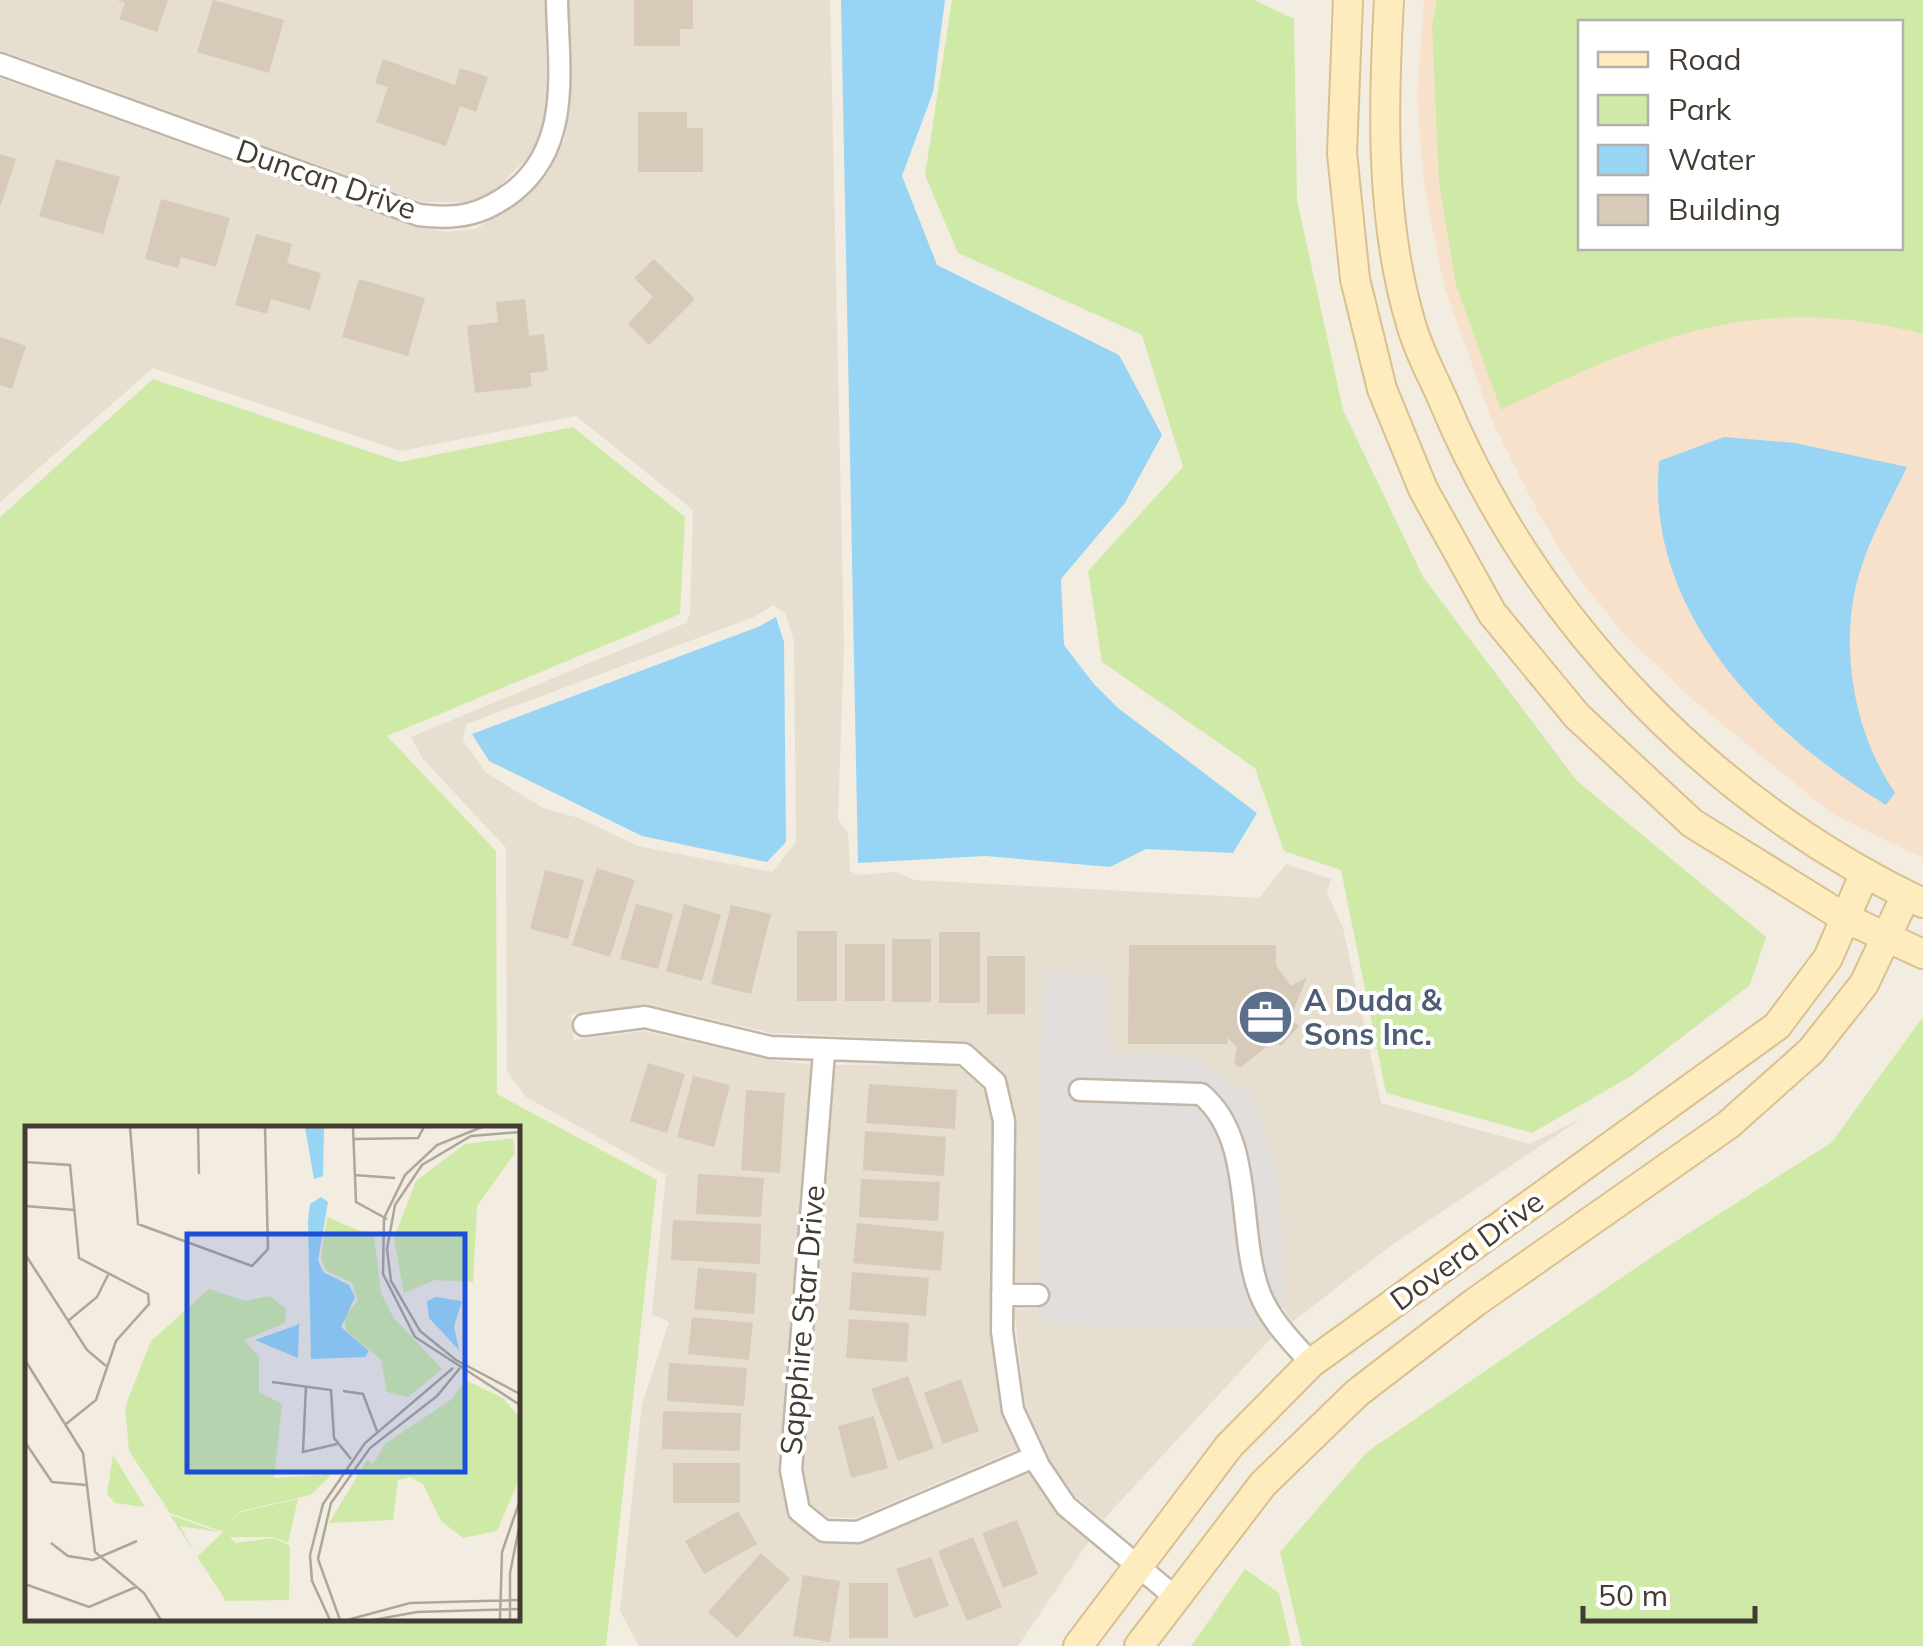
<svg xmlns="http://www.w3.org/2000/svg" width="1923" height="1646" font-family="Mulish,sans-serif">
<rect width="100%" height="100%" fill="#f2ece1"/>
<path fill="#e6decf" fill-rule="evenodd" d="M 0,0 L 545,0 L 547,103 L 541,134 L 530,156 L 495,190 L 471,202 L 422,202 L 0,50 Z
M 568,0 L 830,0 L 844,645 L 838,819 L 848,834 L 850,871 L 859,875 L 896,872 L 914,880 L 1259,898 L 1286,864 L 1331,879 L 1327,892 L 1343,928 L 1381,1103 L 1530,1144 L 1582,1118 L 1392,1245 L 1292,1322 L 1271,1288 L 1250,1301 L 1272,1337 L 1103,1520 L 1075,1496 L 1049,1459 L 1025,1406 L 1014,1309 L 1050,1308 L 1049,1282 L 1014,1282 L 1016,1122 L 1002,1072 L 965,1041 L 771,1033 L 647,1004 L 571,1014 L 574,1040 L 644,1031 L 767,1060 L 811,1064 L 779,1469 L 787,1513 L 817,1542 L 862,1544 L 1029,1473 L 1057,1514 L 1089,1541 L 1018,1646 L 639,1646 L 620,1611 L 642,1404 L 669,1322 L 652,1314 L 666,1175 L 526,1097 L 507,1071 L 506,848 L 423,759 L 411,737 L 686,623 L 690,614 L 693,510 L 576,416 L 401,451 L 153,368 L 0,502 L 0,78 L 416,227 L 447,232 L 475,229 L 529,195 L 548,174 L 564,141 L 571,104 ZM 773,605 L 785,613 L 794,642 L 796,842 L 772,872 L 638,846 L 579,818 L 543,808 L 485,772 L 463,740 L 466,724 L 754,617 Z
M 924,1064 L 960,1067 L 984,1090 L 993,1123 L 990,1334 L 1002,1413 L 1018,1449 L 856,1518 L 828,1517 L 809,1503 L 802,1469 L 835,1065 Z"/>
<path fill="#f7e1ca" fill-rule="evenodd" d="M 1424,0 L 1923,0 L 1923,858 L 1831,813 L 1693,700 L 1624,634 L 1577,576 L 1540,516 L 1493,423 L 1444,286 L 1424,185 L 1417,97 ZM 1580,22 L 1900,22 L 1900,248 L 1580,248 Z"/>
<path fill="#cfeaa7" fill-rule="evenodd" d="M 952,0 L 1254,0 L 1294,19 L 1297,200 L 1343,410 L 1423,577 L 1577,781 L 1766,937 L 1750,985 L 1631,1076 L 1532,1133 L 1386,1093 L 1341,870 L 1284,851 L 1255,768 L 1102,662 L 1088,571 L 1183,467 L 1142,335 L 958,253 L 925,175 Z
M 1437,0 L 1923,0 L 1923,334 C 1756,290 1648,338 1501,410 L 1456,285 L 1439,184 L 1432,25 ZM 1900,22 L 1900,248 L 1580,248 L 1580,22 Z
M 153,379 L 400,462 L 573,427 L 685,517 L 680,614 L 387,736 L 496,851 L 497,1094 L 657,1180 L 606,1646 L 0,1646 L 0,517 ZM 518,1128 L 518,1618 L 28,1618 L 28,1128 Z
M 1923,1017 L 1923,1646 L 1302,1646 L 1280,1552 L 1367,1452 L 1659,1252 L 1831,1143 Z
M 1245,1569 L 1279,1593 L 1291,1646 L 1191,1646 Z"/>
<path fill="#e2dedb" d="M 1043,972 L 1108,974 L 1109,1053 L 1179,1055 L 1198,1060 L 1253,1098 L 1279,1183 L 1287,1306 L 1250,1328 L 1038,1324 Z"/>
<path fill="#98d4f4" d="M 841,0 L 945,0 L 933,92 L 902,176 L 937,265 L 1119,355 L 1162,435 L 1125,503 L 1061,579 L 1064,645 L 1093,683 L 1118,708 L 1257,813 L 1233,853 L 1146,849 L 1110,867 L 986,856 L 858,863 Z
M 1724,437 L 1795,443 L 1907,467 C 1892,499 1873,531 1862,565 C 1837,638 1852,730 1895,793 L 1886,805 C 1766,733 1645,613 1659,461 Z
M 776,617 L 784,642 L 786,842 L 767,862 L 642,836 L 489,761 L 472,734 L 758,627 Z"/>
<path fill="#d7cab9" d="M 117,0 L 168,0 L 157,32 L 119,19 L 125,3 Z
M 213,0 L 284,20 L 269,73 L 197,52 Z
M 634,0 L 693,0 L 693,29 L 680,29 L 680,46 L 634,46 Z
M 383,59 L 455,85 L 460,68 L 488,77 L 476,112 L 460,106 L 446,146 L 376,122 L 388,87 L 375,83 Z
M 638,112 L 687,112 L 687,128 L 703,128 L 703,172 L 638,172 Z
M 0,154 L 16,159 L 1,205 L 0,205 Z
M 56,159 L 120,177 L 103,234 L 39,216 Z
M 161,199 L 230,218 L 216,267 L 181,257 L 178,268 L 145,259 Z
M 256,234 L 292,244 L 287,263 L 321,273 L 310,310 L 271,299 L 267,314 L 235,305 Z
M 654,259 L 695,299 L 649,345 L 628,324 L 653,297 L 634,278 Z
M 359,279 L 425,298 L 408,356 L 342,337 Z
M 525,299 L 529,336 L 544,334 L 548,371 L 530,373 L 532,387 L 475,393 L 467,326 L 498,322 L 496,302 Z
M 0,337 L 26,346 L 12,389 L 0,385 Z
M 597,868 L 635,880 L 610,957 L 572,945 Z
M 545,870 L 584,880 L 568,939 L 530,929 Z
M 636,904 L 673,914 L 658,969 L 620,959 Z
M 684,904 L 721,915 L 702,981 L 666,971 Z
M 731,905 L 771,914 L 751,994 L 711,984 Z
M 797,931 L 837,931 L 837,1001 L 797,1001 Z
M 939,932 L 980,932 L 980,1003 L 939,1003 Z
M 892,939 L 931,939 L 931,1002 L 892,1002 Z
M 845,944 L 885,944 L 885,1001 L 845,1001 Z
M 1129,945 L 1276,945 L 1276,965 L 1291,986 L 1307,977 L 1290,1019 L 1299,1026 L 1281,1046 L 1274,1041 L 1240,1068 L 1234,1064 L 1237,1047 L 1228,1038 L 1227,1044 L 1128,1044 Z
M 987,956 L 1025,956 L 1025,1014 L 987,1014 Z
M 648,1063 L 685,1074 L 667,1133 L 630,1121 Z
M 693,1076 L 730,1085 L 714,1147 L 677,1137 Z
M 869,1084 L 957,1090 L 955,1129 L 866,1123 Z
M 746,1090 L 785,1093 L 780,1173 L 741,1170 Z
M 865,1131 L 946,1137 L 944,1176 L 863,1170 Z
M 698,1174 L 764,1178 L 761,1217 L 696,1214 Z
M 861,1179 L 940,1182 L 938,1221 L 859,1217 Z
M 673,1220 L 761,1224 L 760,1264 L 671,1260 Z
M 857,1223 L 944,1232 L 941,1271 L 853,1263 Z
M 698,1268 L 757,1273 L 754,1314 L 694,1309 Z
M 852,1272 L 929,1278 L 926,1316 L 849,1310 Z
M 692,1317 L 753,1323 L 749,1360 L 688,1354 Z
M 849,1319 L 909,1323 L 907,1362 L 846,1358 Z
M 669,1363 L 747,1368 L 744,1406 L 667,1401 Z
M 908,1376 L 934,1448 L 898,1461 L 871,1389 Z
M 961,1379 L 979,1431 L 943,1444 L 924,1393 Z
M 663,1411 L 741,1413 L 740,1451 L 662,1449 Z
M 874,1416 L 888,1468 L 851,1478 L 838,1426 Z
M 673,1463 L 740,1463 L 740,1503 L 673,1503 Z
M 738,1511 L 757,1544 L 704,1574 L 685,1541 Z
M 1017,1520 L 1038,1574 L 1003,1588 L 982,1533 Z
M 973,1537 L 1002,1607 L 967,1621 L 938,1551 Z
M 761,1553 L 790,1579 L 737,1638 L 708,1612 Z
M 931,1557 L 949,1606 L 914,1618 L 896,1569 Z
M 803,1575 L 840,1581 L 830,1642 L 793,1636 Z
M 849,1583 L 888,1583 L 888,1638 L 849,1638 Z"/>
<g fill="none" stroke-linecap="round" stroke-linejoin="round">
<defs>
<path id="street" d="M 0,64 L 419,215 C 458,220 483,215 514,191 C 573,144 558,66 557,0
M 584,1025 L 645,1017 L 770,1047 L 964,1054 L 995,1082 L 1004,1121 L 1002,1331 L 1013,1410 L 1039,1466 L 1066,1506 L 1175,1597
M 824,1052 L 791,1470 L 799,1511 L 824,1531 L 858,1532 L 1034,1457
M 1080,1090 L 1201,1094 C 1256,1140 1236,1232 1260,1294 C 1270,1320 1293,1343 1311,1363
M 1002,1295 L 1038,1295"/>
<path id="secondary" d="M 1348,0 L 1342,153 L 1355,279 L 1382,389 L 1423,489 L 1492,613 L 1577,716 L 1692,823 L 1845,918 L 1923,954
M 1389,0 C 1383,105 1380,221 1411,324 C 1418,350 1432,375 1443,400 C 1535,620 1708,800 1923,903
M 1078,1646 L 1229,1446 L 1311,1363 L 1777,1026 L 1828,958 L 1864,875
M 1139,1646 L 1263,1484 L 1357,1393 L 1474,1303 L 1728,1125 L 1811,1051 L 1864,984 L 1906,895"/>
</defs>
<use href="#street" stroke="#c1b6a7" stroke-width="25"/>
<use href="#secondary" stroke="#d9c18f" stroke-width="32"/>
<use href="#street" stroke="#fff" stroke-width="20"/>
<use href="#secondary" stroke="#ffecbe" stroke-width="28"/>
</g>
<defs>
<symbol id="office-disc" viewBox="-11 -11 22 22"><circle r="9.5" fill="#5c6f8a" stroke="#fff"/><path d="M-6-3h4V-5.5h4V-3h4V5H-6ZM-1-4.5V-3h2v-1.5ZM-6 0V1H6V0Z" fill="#fff"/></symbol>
</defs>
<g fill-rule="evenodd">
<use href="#office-disc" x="1234" y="986" width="63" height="63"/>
</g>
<g text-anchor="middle" stroke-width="8" stroke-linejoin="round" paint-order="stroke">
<g font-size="30" fill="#443c32" stroke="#fff">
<text transform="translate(326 180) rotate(19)" y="10">Duncan Drive</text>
<text transform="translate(1467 1251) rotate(-36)" y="10">Dovera Drive</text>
<text transform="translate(803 1320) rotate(-85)" y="10">Sapphire Star Drive</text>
</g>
<g font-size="30" font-weight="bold" fill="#4e5e75" stroke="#fff" text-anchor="start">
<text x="1304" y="1011">A Duda &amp;<tspan x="1304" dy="34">Sons Inc.</tspan></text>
</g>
</g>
<g transform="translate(25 1126)">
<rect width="495" height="495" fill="#f2ece1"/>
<path d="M 488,12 L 490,27 L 452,80 L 448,156 L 410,154 L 379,167 L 369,112 L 391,55 L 440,18 ZM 302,91 L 349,111 L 356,167 L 368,191 L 417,243 L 383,271 L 362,266 L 356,234 L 321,204 L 319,190 L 333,175 L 327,157 L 301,144 L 296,133 ZM 184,163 L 220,175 L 245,170 L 261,183 L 260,197 L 219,214 L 234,231 L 234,266 L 257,278 L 249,352 L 307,348 L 286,369 L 216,385 L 205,395 L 216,386 L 273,373 L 263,417 L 248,411 L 205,411 L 210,417 L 248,412 L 265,420 L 264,474 L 201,475 L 145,389 L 194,406 L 155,400 L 172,431 L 198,406 L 145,387 L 104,325 L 100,281 L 126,215 ZM 440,254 L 478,272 L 495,292 L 495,351 L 472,405 L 438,412 L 416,395 L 398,358 L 385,351 L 373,354 L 368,394 L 304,397 L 342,334 L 348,338 L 360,318 L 427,273 ZM 88,329 L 120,381 L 90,377 L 82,368 Z" fill="#cfeaa7"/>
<path d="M 280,1 L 299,1 L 298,50 L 289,53 ZM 296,71 L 303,76 L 293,134 L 298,146 L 324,159 L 330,171 L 316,201 L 344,225 L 340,231 L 286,233 L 283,95 L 285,78 ZM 411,171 L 437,175 L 429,200 L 434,224 L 404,192 L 402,175 ZM 274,197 L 273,232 L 230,214 L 272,199 Z" fill="#98d4f4"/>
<path fill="none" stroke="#aca69b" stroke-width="2.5" d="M 105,1 L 113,98 L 227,140 L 243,123 L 240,1M 173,1 L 174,48M 328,1 L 331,76 L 362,93M 457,1 L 412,19 L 380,49 L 359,92 L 358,148 L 390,211 L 495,279M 495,6 L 446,10 L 397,39 L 370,79 L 362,123 L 366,155 L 395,205 L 431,234 L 495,268M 328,13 L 393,12 L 399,1M 0,36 L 45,39 L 54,132 L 123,168 L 124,178 L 91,215 L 71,274 L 41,298M 329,49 L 370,52M 0,80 L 50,84M 0,128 L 62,224 L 81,240M 43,195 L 72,171 L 83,149M 0,234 L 58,327 L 70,426 L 119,467 L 136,494M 247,256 L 306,264 L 309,312 L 326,333M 281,260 L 278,326 L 312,318M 318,265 L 338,268 L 352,305M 0,316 L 27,356 L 61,359M 26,417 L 43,430 L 68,434 L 112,415M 0,458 L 64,481 L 111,461M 305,494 L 287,455 L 285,429 L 298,378 L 340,317 L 428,242M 315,494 L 293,433 L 306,377 L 345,322 L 412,270 L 435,242M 322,494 L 385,477 L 495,474M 348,494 L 392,486 L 495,483M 475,494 L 477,426 L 495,374M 485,494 L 485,447 L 495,397"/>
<path fill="#1d4ed8" fill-opacity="0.15" stroke="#1d4ed8" stroke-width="5" d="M 162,108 L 440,108 L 440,346 L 162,346 Z"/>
<rect width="495" height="495" fill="none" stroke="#443c32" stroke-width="5"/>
</g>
<rect x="1578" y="20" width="325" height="230" fill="#ffffff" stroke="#b4b1ad" stroke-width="2.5"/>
<rect x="1598" y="52" width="50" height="15" fill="#ffecbe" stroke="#b4b1ad" stroke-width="2.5"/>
<text x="1668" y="70" font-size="30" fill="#443c32">Road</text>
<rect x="1598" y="95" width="50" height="30" fill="#cfeaa7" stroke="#b4b1ad" stroke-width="2.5"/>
<text x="1668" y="120" font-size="30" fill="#443c32">Park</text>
<rect x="1598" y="145" width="50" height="30" fill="#98d4f4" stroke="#b4b1ad" stroke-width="2.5"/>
<text x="1668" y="170" font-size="30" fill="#443c32">Water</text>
<rect x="1598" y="195" width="50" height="30" fill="#d7cab9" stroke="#b4b1ad" stroke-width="2.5"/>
<text x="1668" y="220" font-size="30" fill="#443c32">Building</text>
<path d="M1583 1606v15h172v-15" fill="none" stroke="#443c32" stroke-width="5"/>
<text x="1598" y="1606" font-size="30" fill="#443c32" stroke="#ffffff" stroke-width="8" paint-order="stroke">50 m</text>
</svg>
